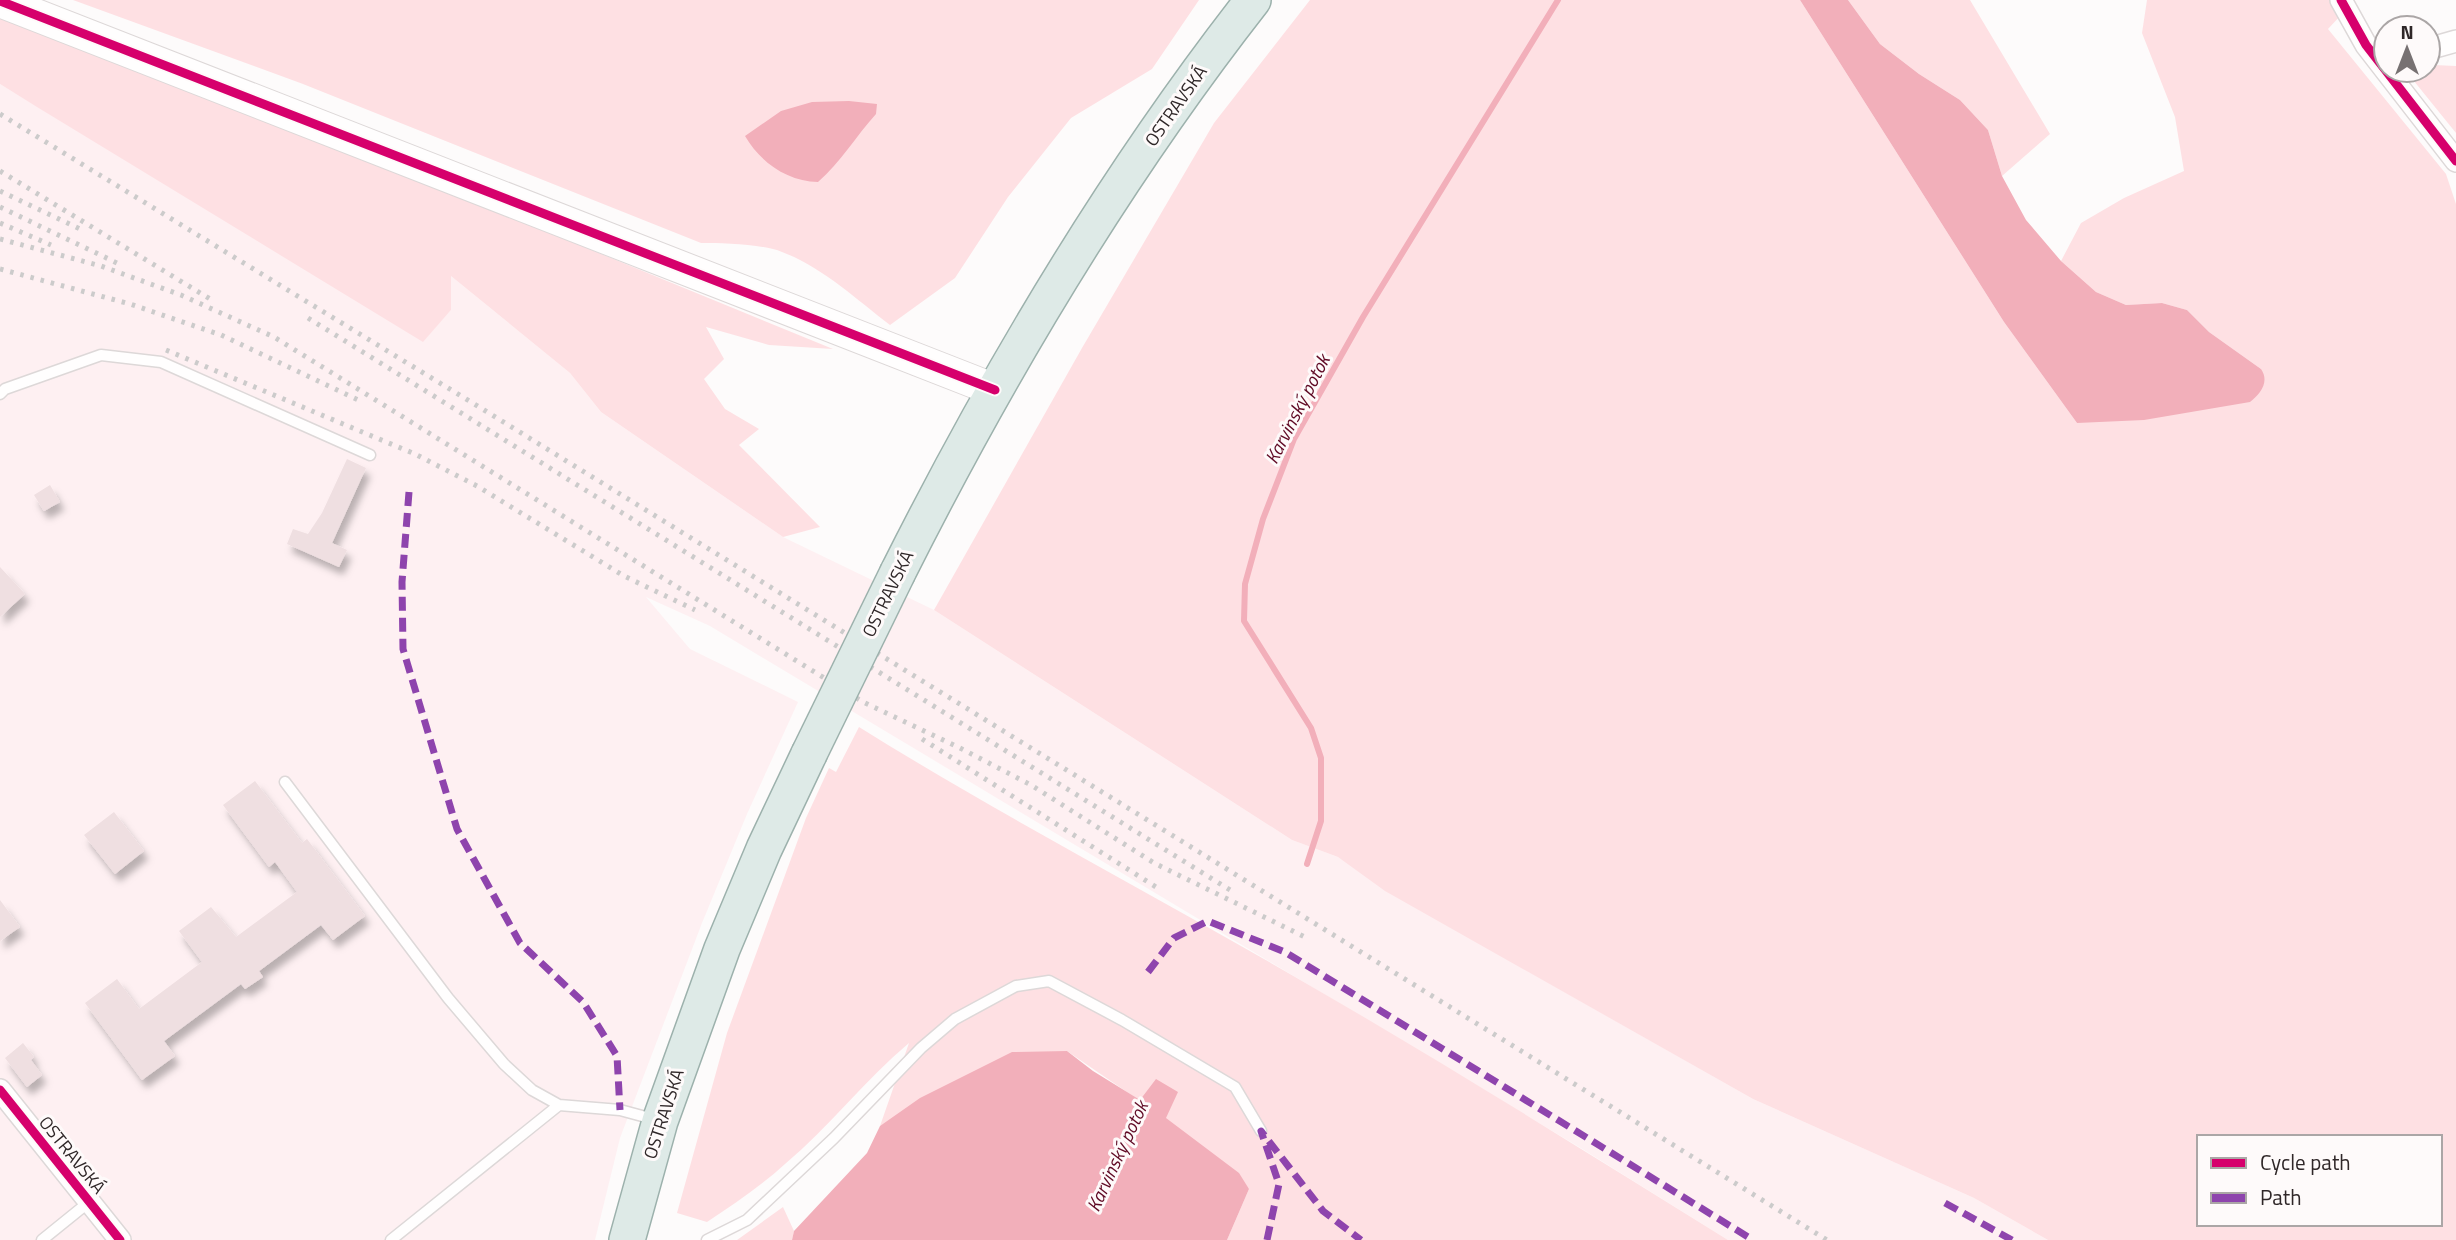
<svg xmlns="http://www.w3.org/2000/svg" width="2456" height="1240" font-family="'Titillium Web',sans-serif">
<defs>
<filter id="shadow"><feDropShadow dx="4.5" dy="8" stdDeviation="3.5" flood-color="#0004"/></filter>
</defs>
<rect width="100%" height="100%" fill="#fdfbfb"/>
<path fill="#fef0f2" d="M 0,84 L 423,341 L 451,310 L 451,276 L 570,373 L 601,412 L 783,537 L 934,610 L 1292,840 L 1338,857 L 1524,969 L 1753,1099 L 1974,1198 L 2048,1240 L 1728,1240 L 1579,1147 L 710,626 L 646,597 L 690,649 L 798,702 L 747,814 L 702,923 L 620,1138 L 595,1240 L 0,1240 Z"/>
<path fill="#fee0e3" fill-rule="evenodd" d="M 73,0 L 1199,0 L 1152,69 L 1071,118 L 1008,197 L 955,278 L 890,325 C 856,299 822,267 782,252 C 763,244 722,243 701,243 L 303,84 Z
M 1310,0 L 1800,0 L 2004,322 L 2077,423 L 2261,369 L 2209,332 L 2187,310 L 2162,303 L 2126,305 L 2096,292 L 2061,261 L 2081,223 L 2124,198 L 2184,171 L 2175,117 L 2142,33 L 2147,0 L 2355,0 L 2328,29 L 2446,174 L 2456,204 L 2456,1240 L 2048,1240 L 1974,1198 L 1753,1099 L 1385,891 L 1338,857 L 1292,840 L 934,610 L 1082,348 L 1214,123 ZM 2199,1137 L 2440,1137 L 2440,1224 L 2199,1224 Z
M 1848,0 L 1970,0 L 2050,134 L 2002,176 L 1988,130 L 1960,100 L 1919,74 L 1880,44 Z
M 0,18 L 516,219 L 833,349 L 769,345 L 706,327 L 724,359 L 704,379 L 725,409 L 759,429 L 739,445 L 820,527 L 783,537 L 601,412 L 570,373 L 451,276 L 451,310 L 423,342 L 37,107 L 0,84 Z
M 2434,65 L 2456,66 L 2456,133 L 2405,70 L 2428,70 L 2428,66 Z
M 859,727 C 1000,815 1147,891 1290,974 C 1438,1059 1583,1150 1728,1240 L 1227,1240 L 1249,1189 L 1165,1118 L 1177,1093 L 1140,1101 L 1067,1051 L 959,1079 L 880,1126 L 909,1043 C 865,1080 829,1127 785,1164 C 761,1186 734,1204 707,1222 L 677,1213 L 727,1033 L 806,818 L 829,768 L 836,772 Z
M 783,1207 L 794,1231 L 792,1240 L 737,1240 Z"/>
<path fill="#f2afba" d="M 1800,0 L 1848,0 L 1880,44 L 1919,74 L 1960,100 L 1988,130 L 2002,176 L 2026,220 L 2061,261 L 2096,292 L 2126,305 L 2162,303 L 2187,310 L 2209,332 L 2261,369 C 2270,382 2260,394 2250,402 L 2144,420 L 2077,423 L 2004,322 Z
M 849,101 L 877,104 L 876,114 C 856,136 841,162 818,182 C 787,181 761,163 745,136 L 781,111 L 812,102 Z
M 1067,1051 L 1093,1071 L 1140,1100 L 1156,1079 L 1178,1092 L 1166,1118 L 1239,1173 L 1249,1189 L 1227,1240 L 792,1240 L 794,1231 L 867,1153 L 880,1126 L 920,1098 L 1012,1052 Z"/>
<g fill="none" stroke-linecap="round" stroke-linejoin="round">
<path stroke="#f2afba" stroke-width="6" d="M 1307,864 L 1321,821 L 1321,758 L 1311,728 L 1244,621 L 1245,584 L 1263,519 L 1294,439 L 1363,317 L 1558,0"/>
</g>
<path fill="#efdfe1" filter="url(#shadow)" d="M 347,459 L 366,468 L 332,543 L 347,550 L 339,567 L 287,544 L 293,529 L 308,534 L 322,513 Z
M 50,485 L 60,502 L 44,511 L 34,495 Z
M 0,567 L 25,594 L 0,617 Z
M 255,781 L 302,843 L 307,839 L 365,916 L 333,940 L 321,925 L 259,971 L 263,977 L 245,989 L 241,984 L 164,1041 L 175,1056 L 142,1080 L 85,1003 L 117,979 L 139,1009 L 202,962 L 179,931 L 211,907 L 236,937 L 297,892 L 275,862 L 269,867 L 223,805 Z
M 114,812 L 144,851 L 115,874 L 84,835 Z
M 0,900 L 20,927 L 0,941 Z
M 23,1043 L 34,1057 L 31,1060 L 42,1075 L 27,1087 L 5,1058 Z"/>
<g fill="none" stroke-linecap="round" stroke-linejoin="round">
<defs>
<path id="lane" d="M 0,394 L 5,389 L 101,355 L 161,362 L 370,455
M 285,782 L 448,998 L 504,1064 L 532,1090 L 559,1105 L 620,1110 L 657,1120
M 42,1240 L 89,1202
M 391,1240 L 559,1105
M 707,1240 L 747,1220 L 834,1138 L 921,1048 L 955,1019 L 1016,986 L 1049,981 L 1122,1020 L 1235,1087 L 1261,1131"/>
<path id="street" d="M 2341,0 L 2366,45 L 2456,161
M 2428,49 L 2456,41
M 0,1090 L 120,1240"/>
<path id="secondary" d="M 0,1 L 995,390"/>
<path id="primary" d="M 898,572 C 998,373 1116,175 1253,0
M 627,1240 L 660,1121 L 722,949 L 764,849 L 809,754"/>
</defs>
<use href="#lane" stroke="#ddd8d8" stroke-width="13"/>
<use href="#street" stroke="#ddd8d8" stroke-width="24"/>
<use href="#secondary" stroke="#ddd8d8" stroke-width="34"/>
<use href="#primary" stroke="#9cb1ac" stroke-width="38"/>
<use href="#lane" stroke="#fffefe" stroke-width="10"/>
<use href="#street" stroke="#fffefe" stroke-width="21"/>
<use href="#secondary" stroke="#fffefe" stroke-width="32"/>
<use href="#primary" stroke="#deeae7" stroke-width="35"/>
<path stroke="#cccbcb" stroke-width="5" stroke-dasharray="3.5 7" stroke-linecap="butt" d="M 0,114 L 484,410 L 1827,1240
M 0,171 L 215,302
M 0,191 L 82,230
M 0,207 L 117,263
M 0,223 L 51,245
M 0,239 L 101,266 L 181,295 L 274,337 L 863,702 L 960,748 L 1031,785 L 1154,863 L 1309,939
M 0,269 L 130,304 L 221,335 L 358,400
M 308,318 L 1235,893
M 166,350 L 415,454 L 477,486 L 624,576 L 695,610
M 922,739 L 1156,887"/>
<defs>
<path id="primary-bridge" d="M 809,754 L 898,572"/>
</defs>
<use href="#primary-bridge" stroke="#9cb1ac" stroke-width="38" stroke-linecap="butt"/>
<use href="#primary-bridge" stroke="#deeae7" stroke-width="35"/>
<path stroke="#8e44ad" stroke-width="7" stroke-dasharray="14 7" stroke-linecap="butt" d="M 409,492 L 402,582 L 403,649 L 457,829 L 520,943 L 583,1002 L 617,1056 L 620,1110
M 1148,972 L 1174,938 L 1208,921 L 1285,952 L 1753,1240
M 1945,1203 L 2012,1240
M 1267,1240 L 1279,1184 L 1261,1131 L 1323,1211 L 1361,1240"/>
<defs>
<path id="cycleway" d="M 2341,0 L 2366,45 L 2456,161
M 0,1 L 995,390
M 0,1090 L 120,1240"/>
</defs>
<use href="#cycleway" stroke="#fefafa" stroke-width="13"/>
<use href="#cycleway" stroke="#d6006c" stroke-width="9"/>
</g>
<g text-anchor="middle" stroke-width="6" stroke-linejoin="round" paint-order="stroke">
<g font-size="18" fill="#2f2728" stroke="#fefafa">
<text transform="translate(1176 106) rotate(-55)" y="6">OSTRAVSKÁ</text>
<text transform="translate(888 594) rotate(-64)" y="6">OSTRAVSKÁ</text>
<text transform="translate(664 1114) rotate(-72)" y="6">OSTRAVSKÁ</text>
<text transform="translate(72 1155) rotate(51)" y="6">OSTRAVSKÁ</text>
</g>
<g font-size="19" font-style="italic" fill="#600a25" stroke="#fefafa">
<text transform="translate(1297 409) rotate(-63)" y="7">Karvinský potok</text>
<text transform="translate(1117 1156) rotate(-65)" y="7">Karvinský potok</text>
</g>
</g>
<rect x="2197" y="1135" width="245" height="91" fill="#fefafa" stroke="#aba6a6" stroke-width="2"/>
<rect x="2211" y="1158" width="35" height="10" fill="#d6006c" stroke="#aba6a6" stroke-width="2"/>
<text x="2260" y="1170" font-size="21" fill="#2f2728">Cycle path</text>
<rect x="2211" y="1193" width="35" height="10" fill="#8e44ad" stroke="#aba6a6" stroke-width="2"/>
<text x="2260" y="1205" font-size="21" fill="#2f2728">Path</text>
<g transform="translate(2407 49)"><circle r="33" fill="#fefafa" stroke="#aba6a6" stroke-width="2"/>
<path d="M0-5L12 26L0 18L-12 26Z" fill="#777172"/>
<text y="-10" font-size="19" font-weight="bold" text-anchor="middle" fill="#2f2728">N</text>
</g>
</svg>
